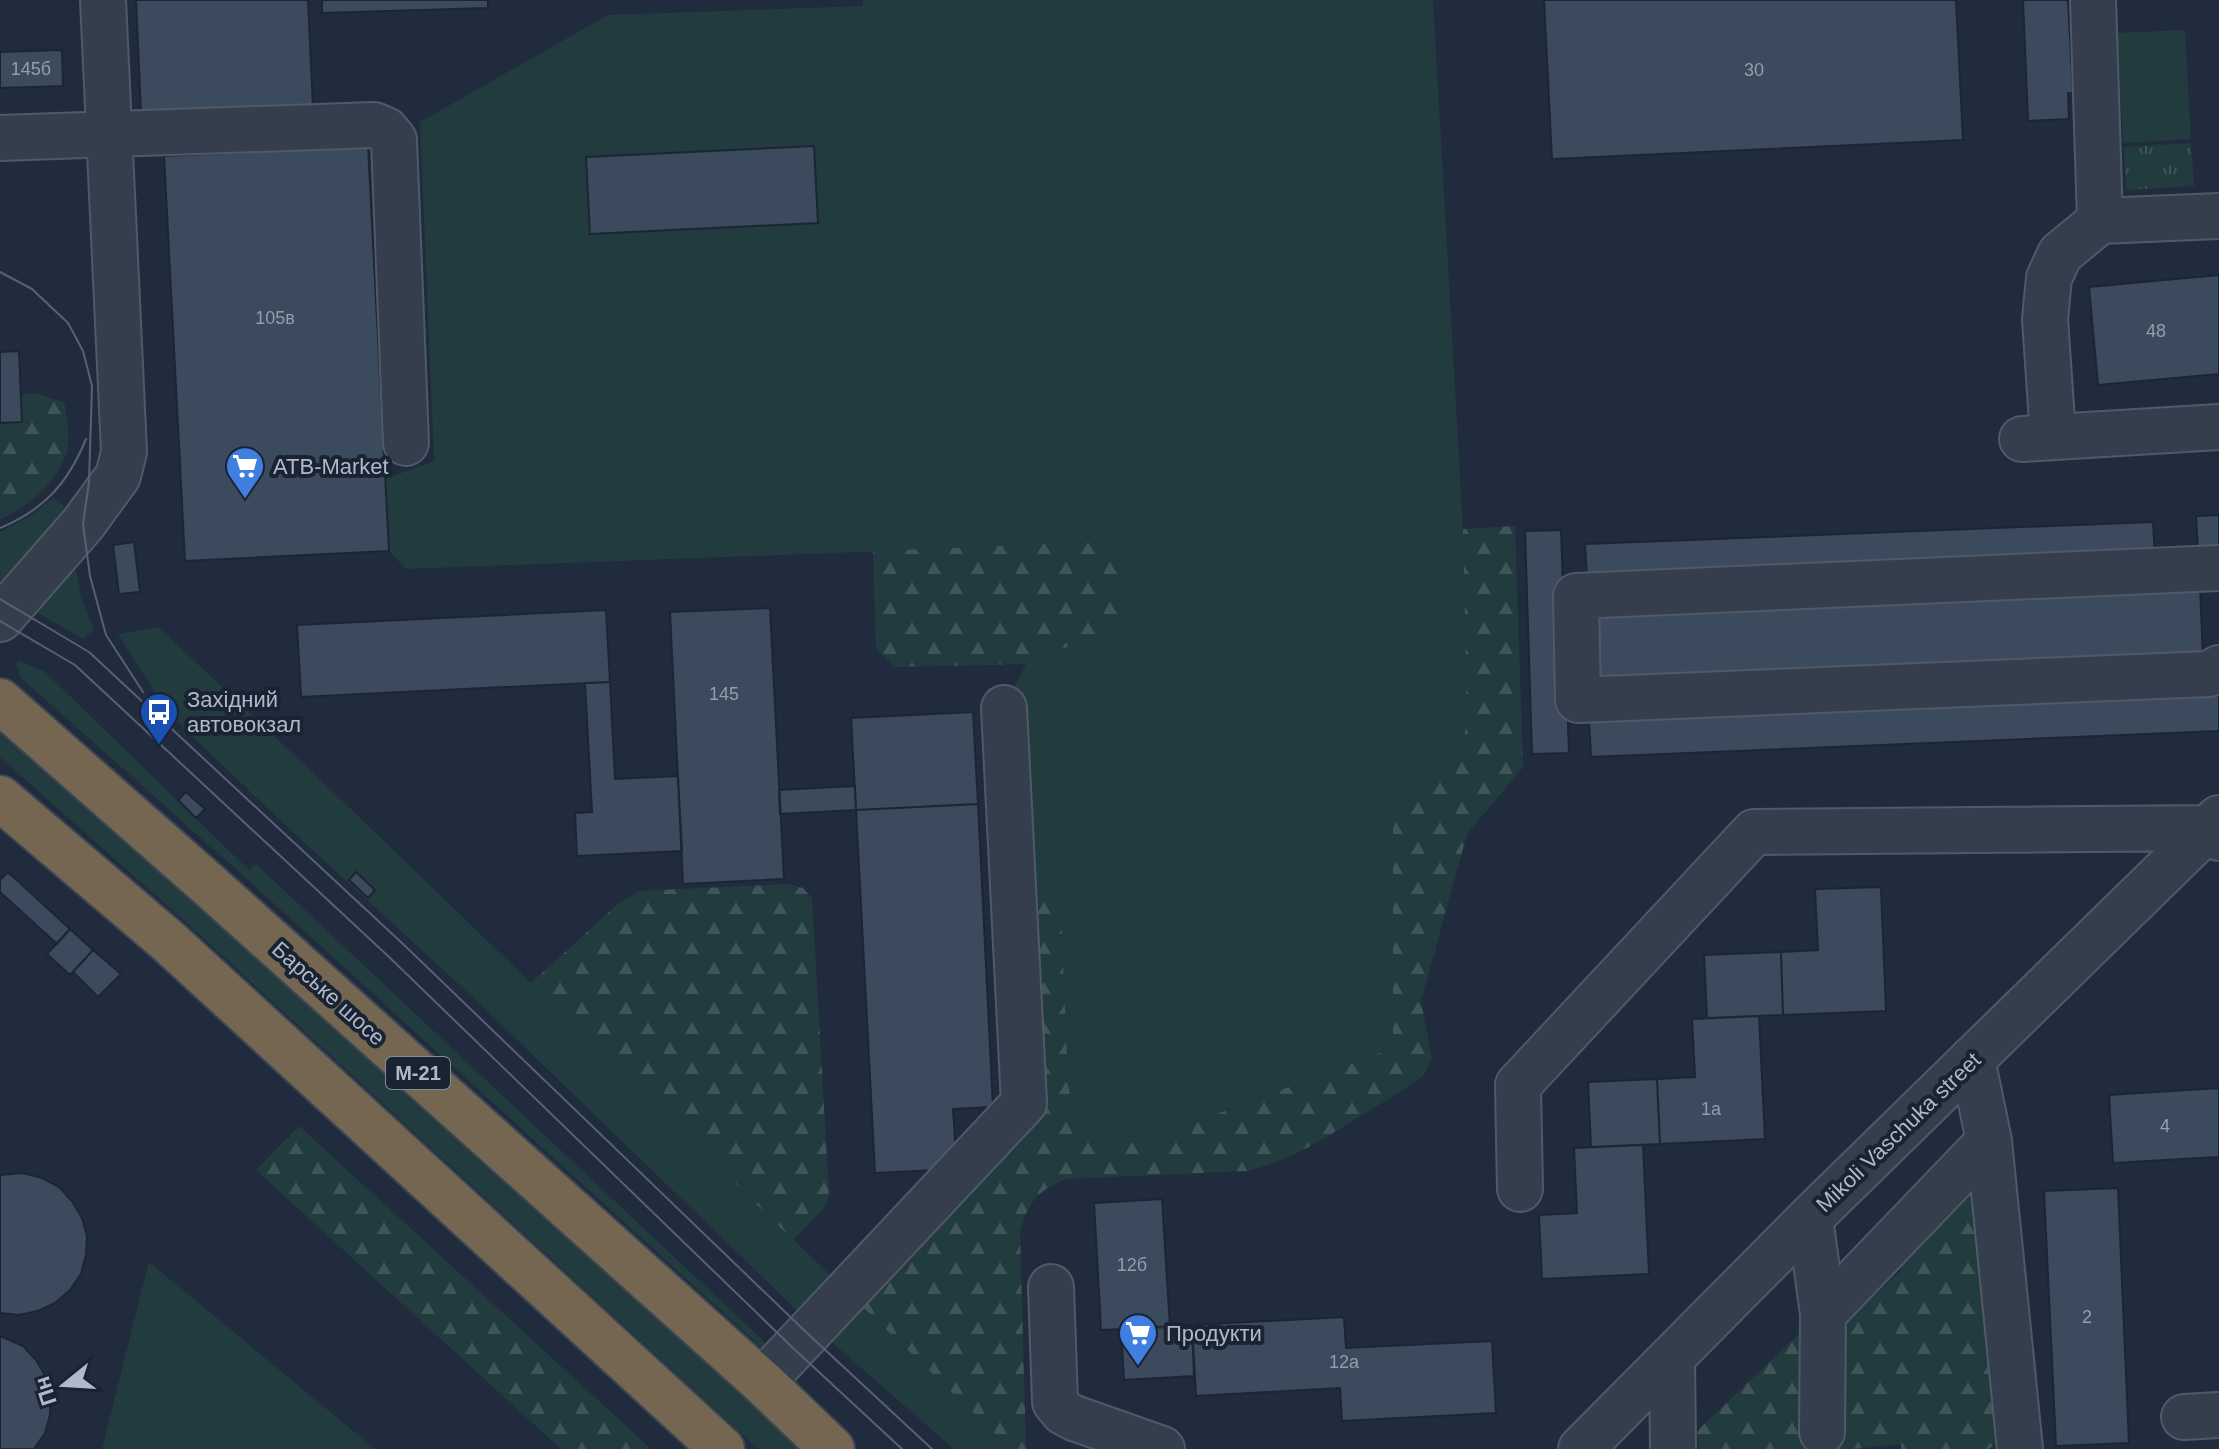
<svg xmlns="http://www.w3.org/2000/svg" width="2219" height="1449" font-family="Helvetica,sans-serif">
<defs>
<pattern id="forest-firs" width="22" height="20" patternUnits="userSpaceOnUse" patternTransform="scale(2)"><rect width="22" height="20" fill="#223b3e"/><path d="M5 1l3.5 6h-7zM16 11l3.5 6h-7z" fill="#405559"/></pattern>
<pattern id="park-tufts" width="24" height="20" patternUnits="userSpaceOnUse" patternTransform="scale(2)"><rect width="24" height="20" fill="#223b3e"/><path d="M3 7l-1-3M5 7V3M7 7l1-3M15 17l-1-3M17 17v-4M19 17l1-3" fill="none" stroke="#405559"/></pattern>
</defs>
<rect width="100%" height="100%" fill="#202c3d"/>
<path fill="#223b3e" d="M 863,0 L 1433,0 L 1463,529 L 1467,721 L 1462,744 L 1451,759 L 1393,1039 L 1384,1051 L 1166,1133 C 1116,1140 1077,1143 1068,1083 L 1060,885 L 1013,885 L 1004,708 L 1026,664 L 1039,658 L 1125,542 L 406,569 L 389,551 L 385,479 L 434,461 L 420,122 L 608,15 L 863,6 Z
M 2185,30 L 2191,139 L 2123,143 L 2117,33 Z
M 54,497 L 66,508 L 0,587 L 0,532 L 30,516 Z
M 73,554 L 81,597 L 94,630 L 83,639 L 29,608 Z
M 158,627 C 448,896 725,1177 1011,1449 L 954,1449 L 813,1326 L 475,999 L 283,823 L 169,714 L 118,634 Z
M 18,660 L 45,672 L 249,870 L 256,864 L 770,1347 L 763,1349 L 246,878 L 20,677 L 16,664 Z
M 0,719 L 209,902 L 803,1449 L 758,1449 L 190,926 L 0,757 Z
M 149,1262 L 375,1449 L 102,1449 Z"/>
<path fill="url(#forest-firs)" d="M 21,394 L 38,394 L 65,403 C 66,418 71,439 66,454 C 57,482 28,508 0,519 L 0,423 L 22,422 Z
M 1515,526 L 1523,767 L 1467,834 L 1421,1001 L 1432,1059 L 1423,1076 C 1401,1092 1377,1106 1354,1120 C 1319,1142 1287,1162 1246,1171 L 1065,1179 C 1036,1192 1027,1203 1020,1234 L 1026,1449 L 1011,1449 L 847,1292 L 1024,1103 L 1013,885 L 1060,885 L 1068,1083 C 1077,1143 1116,1140 1166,1133 L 1384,1051 L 1393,1039 L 1393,829 L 1399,809 L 1451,759 L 1462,745 L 1467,721 L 1463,529 Z
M 1126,541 L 1126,591 L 1123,610 L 1114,627 L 1026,664 L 895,667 L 876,648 L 873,551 Z
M 788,884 L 803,888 L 812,898 L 829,1195 L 825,1207 L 793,1240 L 531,983 L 618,904 L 639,891 Z
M 299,1126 L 651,1449 L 561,1449 L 256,1170 Z
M 1982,1158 L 2007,1439 L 1988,1449 L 1901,1449 L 1901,1444 L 1853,1449 L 1699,1449 L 1697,1431 L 1803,1330 L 1840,1325 L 1901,1271 L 1903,1247 Z"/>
<path fill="url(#park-tufts)" d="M 2191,143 L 2194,186 L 2126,190 L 2124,147 Z"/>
<path fill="#3c4a5d" stroke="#1c2534" stroke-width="2" d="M 136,0 L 308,0 L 313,107 L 141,113 Z
M 322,0 L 488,0 L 488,8 L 322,13 Z
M 1544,0 L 1956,0 L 1963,140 L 1552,159 Z
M 2023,0 L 2068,0 L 2073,93 L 2068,93 L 2069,119 L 2028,121 Z
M 62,50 L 63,86 L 0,88 L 0,52 Z
M 368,146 L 389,551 L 185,561 L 164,156 Z
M 814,146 L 818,223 L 590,234 L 586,157 Z
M 2219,275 L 2219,374 L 2098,385 L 2089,287 Z
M 19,351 L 22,422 L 0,423 L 0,352 Z
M 2219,515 L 2219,551 L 2198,552 L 2196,516 Z
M 2153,522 L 2155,556 L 1587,578 L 1585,544 Z
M 1561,530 L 1569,753 L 1532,754 L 1525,531 Z
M 134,542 L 140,592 L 119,594 L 113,545 Z
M 2200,586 L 2203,658 L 1591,686 L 1588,614 Z
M 770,608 L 784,879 L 683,884 L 670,612 Z
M 606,610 L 610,682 L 301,697 L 297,625 Z
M 610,682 L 615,779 L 678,776 L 682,851 L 577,856 L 575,813 L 592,812 L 585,683 Z
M 2219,692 L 2219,731 L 1591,757 L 1589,719 Z
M 973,712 L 978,804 L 856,810 L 851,718 Z
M 855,786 L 856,810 L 780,814 L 779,790 Z
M 186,792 L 205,809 L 196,818 L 178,800 Z
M 978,804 L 993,1107 L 953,1109 L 957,1169 L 875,1173 L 856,810 Z
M 8,872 L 70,929 L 57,944 L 0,892 L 0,880 Z
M 356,872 L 375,890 L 368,898 L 349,880 Z
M 1881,887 L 1886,1011 L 1783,1015 L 1781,952 L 1818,950 L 1815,889 Z
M 70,929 L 93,950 L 70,975 L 47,954 Z
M 93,950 L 121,974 L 98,997 L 73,972 Z
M 1781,952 L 1783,1015 L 1707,1018 L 1704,955 Z
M 1759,1016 L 1765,1139 L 1660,1144 L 1657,1079 L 1695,1077 L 1692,1019 Z
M 1657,1079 L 1660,1144 L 1591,1147 L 1588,1082 Z
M 2219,1088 L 2219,1157 L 2113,1163 L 2109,1095 Z
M 1643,1145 L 1649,1274 L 1542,1279 L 1539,1215 L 1577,1213 L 1574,1148 Z
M 23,1173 L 42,1178 L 59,1187 L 72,1201 L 82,1218 L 87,1236 L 86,1255 L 81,1274 L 70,1290 L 55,1303 L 38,1311 L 19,1315 L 0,1313 L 0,1175 Z
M 2118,1188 L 2129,1443 L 2056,1446 L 2044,1191 Z
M 1162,1199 L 1170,1327 L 1101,1330 L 1094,1203 Z
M 1344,1317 L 1346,1348 L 1492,1341 L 1496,1413 L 1342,1421 L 1340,1388 L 1196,1396 L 1192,1325 Z
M 1192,1325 L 1194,1376 L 1124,1380 L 1121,1329 Z
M 0,1336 L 23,1346 L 36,1360 L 46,1377 L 51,1396 L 50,1415 L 45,1433 L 34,1449 L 0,1449 Z"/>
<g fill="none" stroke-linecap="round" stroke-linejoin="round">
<defs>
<path id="minor" d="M 2093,0 L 2100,221
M 0,138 L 374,125 L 386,130 L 394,140 L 406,443
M 2053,436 L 2045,319 L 2049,278 L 2060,254 L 2100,221 L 2219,216
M 2022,439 L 2219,427
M 2219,568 L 1576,596 L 1578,700 L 2209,674 L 2219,668
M 0,619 L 83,524 L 118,476 L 124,452 L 103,0
M 1972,1059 L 1989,1141 L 2020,1449
M 1520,1189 L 1518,1085 L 1754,832 L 2209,828 L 2219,838
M 1810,1218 L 1823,1314 L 1822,1432
M 1051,1287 L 1055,1402 L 1063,1412 L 1074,1418 L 1162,1449
M 1823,1314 L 1989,1141
M 1672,1357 L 1673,1449
M 762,1382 L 1024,1103 L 1004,708
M 2184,1417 L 2219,1415
M 1581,1449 L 1810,1218 L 2219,818"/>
<path id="highway" d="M 0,701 L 210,886 L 762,1382 L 832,1449
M 0,798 L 168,941 L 722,1449"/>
</defs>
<use href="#minor" stroke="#505968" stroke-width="48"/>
<use href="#highway" stroke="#3d4655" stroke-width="48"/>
<use href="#minor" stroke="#343e4d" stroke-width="44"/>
<use href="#highway" stroke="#746651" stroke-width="44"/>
<path stroke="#566274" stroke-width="2" d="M 0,272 L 32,289 L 68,323 L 83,351 L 92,386 L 89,482 L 83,524 L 90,576 L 106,635 L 143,692
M 0,528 C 44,510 68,483 86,439
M 0,599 L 89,652 L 403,944 L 807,1333 L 932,1449
M 0,621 L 75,665 L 388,956 L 793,1348 L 902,1449"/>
</g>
<defs>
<symbol id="supermarket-pin" viewBox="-11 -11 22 30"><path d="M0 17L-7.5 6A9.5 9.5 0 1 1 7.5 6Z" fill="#3f7fe0" stroke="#1a2332"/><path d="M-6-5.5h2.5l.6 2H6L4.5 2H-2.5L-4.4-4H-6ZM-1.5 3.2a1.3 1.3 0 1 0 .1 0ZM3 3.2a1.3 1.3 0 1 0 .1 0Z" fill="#fff"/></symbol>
<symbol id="bus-pin" viewBox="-11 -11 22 30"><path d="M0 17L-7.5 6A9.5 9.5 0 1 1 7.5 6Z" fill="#1a4fb4" stroke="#1a2332"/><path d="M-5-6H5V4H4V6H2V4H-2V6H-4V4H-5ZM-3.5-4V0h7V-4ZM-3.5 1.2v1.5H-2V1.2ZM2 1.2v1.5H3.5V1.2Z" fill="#fff"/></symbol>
</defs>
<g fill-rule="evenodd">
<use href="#supermarket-pin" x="223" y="444" width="44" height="60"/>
<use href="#bus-pin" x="137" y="690" width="44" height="60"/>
<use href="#supermarket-pin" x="1116" y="1311" width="44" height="60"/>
</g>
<g text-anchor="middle" stroke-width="8" stroke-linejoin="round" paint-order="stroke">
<g font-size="18" fill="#939dae">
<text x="31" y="75">145б</text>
<text x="1754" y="76">30</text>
<text x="275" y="324">105в</text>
<text x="2156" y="337">48</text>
<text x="724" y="700">145</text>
<text x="1711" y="1115">1а</text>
<text x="2165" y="1132">4</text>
<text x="1132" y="1271">12б</text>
<text x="2087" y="1323">2</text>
<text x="1344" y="1368">12а</text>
</g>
<rect fill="#1a2332" stroke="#838c9c" stroke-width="2" x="386" y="1057" width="64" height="32" rx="6"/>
<g font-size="20" font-weight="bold" fill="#b0b9c9">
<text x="418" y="1080">М-21</text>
</g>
<g font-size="22" fill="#b0b9c9" stroke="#1a2332" text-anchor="start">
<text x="273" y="474">ATB-Market</text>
<text x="187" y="707">Західний<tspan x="187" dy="25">автовокзал</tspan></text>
<text x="1166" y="1341">Продукти</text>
</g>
<g font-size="22" fill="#b0b9c9" stroke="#1a2332">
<text transform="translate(329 993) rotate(42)" y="8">Барське шосе</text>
<text transform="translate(1898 1132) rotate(-44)" y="8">Mikoli Vaschuka street</text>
</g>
</g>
<g transform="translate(64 1385) rotate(252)" stroke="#1a2332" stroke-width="6" paint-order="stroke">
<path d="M0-6L14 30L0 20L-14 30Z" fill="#b0b9c9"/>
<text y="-12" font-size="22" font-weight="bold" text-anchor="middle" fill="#b0b9c9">Пн</text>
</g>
</svg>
